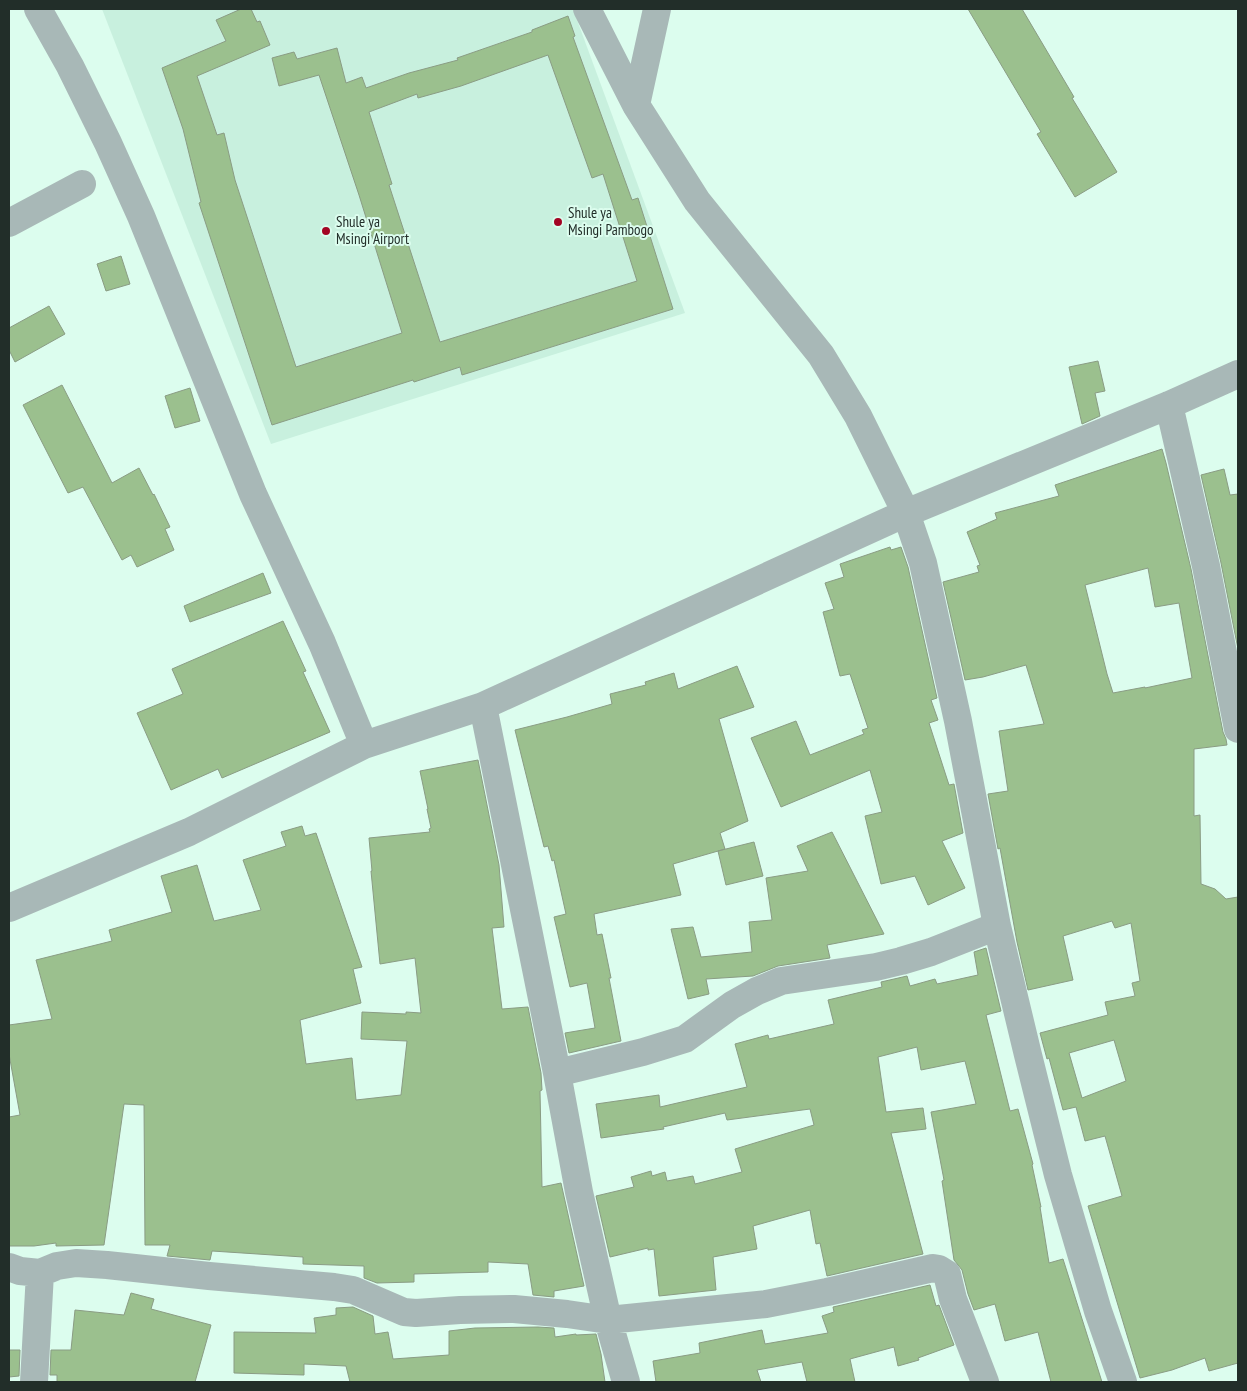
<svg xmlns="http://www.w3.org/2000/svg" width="1247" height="1391" font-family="'PT Sans Narrow',sans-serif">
<rect width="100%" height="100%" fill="#dcfdee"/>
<path fill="#c8f0de" d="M 102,9 L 573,9 L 685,313 L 271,444 Z"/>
<path fill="#9bc08e" stroke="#8a9c84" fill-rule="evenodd" d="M 241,9 L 251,9 L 257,22 L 260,21 L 270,45 L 197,76 L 217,135 L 224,133 L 235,180 L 296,367 L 402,333 L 359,195 L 319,75 L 279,86 L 272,58 L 294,52 L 297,59 L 337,48 L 346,83 L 362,77 L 366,88 L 409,73 L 458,60 L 457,58 L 532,32 L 532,30 L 568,16 L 575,36 L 573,37 L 632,200 L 638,198 L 673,309 L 462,375 L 460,367 L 414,382 L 413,380 L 272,425 L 199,203 L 201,202 L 183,129 L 162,68 L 226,41 L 216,20 ZM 548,55 L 592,178 L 603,174 L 637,281 L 440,342 L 389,185 L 392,184 L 369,112 L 417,94 L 418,98 L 461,86 Z
M 968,9 L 1022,9 L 1074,97 L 1072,98 L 1117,172 L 1075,197 L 1037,134 L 1041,132 Z
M 121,256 L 130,284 L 106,291 L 97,264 Z
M 49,306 L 65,334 L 15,362 L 9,350 L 9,328 Z
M 1098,361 L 1105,391 L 1095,393 L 1100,416 L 1082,424 L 1069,367 Z
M 62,385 L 112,483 L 139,468 L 153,495 L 154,494 L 170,527 L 165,529 L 174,550 L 137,567 L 131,555 L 122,560 L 83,487 L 68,493 L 23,405 Z
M 190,388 L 200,421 L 175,428 L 165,396 Z
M 1162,449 L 1166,463 L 1191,569 L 1223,732 L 1226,739 L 1227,745 L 1194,749 L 1194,816 L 1200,815 L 1201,884 L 1215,889 L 1226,899 L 1238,897 L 1238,1363 L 1209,1371 L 1205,1358 L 1172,1370 L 1140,1378 L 1088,1206 L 1122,1196 L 1105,1136 L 1085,1141 L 1076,1107 L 1063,1110 L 1049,1058 L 1047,1059 L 1040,1033 L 1108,1015 L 1105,1002 L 1135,996 L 1132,983 L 1140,981 L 1131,923 L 1115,928 L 1112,921 L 1063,936 L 1073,980 L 1028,990 L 1017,942 L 1000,848 L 998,849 L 988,794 L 1008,791 L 999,731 L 1044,724 L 1026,665 L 983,677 L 965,680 L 943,582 L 979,572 L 977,566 L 980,565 L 967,532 L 997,519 L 995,513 L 1059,496 L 1055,485 ZM 1148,568 L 1155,607 L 1179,603 L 1192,678 L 1145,688 L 1145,687 L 1113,693 L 1107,674 L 1085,585 ZM 1114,1040 L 1126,1081 L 1082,1098 L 1069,1053 Z
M 1224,469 L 1230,495 L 1238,494 L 1238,649 L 1221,563 L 1201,475 Z
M 890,547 L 891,550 L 901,547 L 908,567 L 937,698 L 931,700 L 938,720 L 929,723 L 949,785 L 954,784 L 963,833 L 942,841 L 965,888 L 928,905 L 915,876 L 881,884 L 865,816 L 882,812 L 870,770 L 781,807 L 751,738 L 796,721 L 810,755 L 864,734 L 862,730 L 868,728 L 850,674 L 840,676 L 823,612 L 834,609 L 825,583 L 844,577 L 840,564 Z
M 263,573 L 271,593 L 190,622 L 184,606 Z
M 283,621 L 306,671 L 303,672 L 330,732 L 222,778 L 218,769 L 171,790 L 137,713 L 183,694 L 172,669 Z
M 737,666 L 754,707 L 719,719 L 748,821 L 720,833 L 725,849 L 673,864 L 681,895 L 594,914 L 597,935 L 602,934 L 611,978 L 609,978 L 621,1041 L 569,1053 L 565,1033 L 595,1028 L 587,983 L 570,987 L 554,917 L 566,914 L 554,860 L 552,861 L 548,846 L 544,847 L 515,730 L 567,717 L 612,704 L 610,694 L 646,685 L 645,682 L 674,673 L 678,689 Z
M 478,760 L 499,865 L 504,927 L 492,928 L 502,1009 L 528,1007 L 541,1073 L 542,1090 L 540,1091 L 542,1187 L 561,1183 L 584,1286 L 554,1291 L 554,1297 L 533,1295 L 528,1264 L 488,1262 L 488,1272 L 414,1274 L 414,1282 L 377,1283 L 364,1278 L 364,1266 L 303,1264 L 303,1257 L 212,1251 L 210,1260 L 167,1256 L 170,1245 L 145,1245 L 144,1105 L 124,1104 L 104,1245 L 56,1246 L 56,1243 L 34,1246 L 9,1246 L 9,1117 L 20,1115 L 9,1054 L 9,1025 L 52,1019 L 36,960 L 112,941 L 109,930 L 172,912 L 161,876 L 197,865 L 214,921 L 261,910 L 243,860 L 286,846 L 281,832 L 302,826 L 305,836 L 316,833 L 362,967 L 353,969 L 361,1003 L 300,1020 L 306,1064 L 352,1058 L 356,1100 L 401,1095 L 407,1041 L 361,1039 L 362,1012 L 406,1014 L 406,1012 L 421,1013 L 415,958 L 380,964 L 371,871 L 372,871 L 369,838 L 430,832 L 429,829 L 431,828 L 427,809 L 428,809 L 420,771 Z
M 832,832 L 884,934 L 827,945 L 830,958 L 778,966 L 753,976 L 706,979 L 709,994 L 688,999 L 671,929 L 693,927 L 701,957 L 752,952 L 749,922 L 772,920 L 766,878 L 808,871 L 797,846 Z
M 754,842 L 763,876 L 726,885 L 718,851 Z
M 986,948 L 1001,1011 L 986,1015 L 1010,1111 L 1018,1109 L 1033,1164 L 1032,1165 L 1041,1207 L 1040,1207 L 1049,1263 L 1063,1259 L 1102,1382 L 1051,1382 L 1038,1332 L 1005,1341 L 995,1304 L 974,1310 L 968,1294 L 962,1270 L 954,1260 L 942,1181 L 944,1180 L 931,1112 L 976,1104 L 965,1061 L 921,1070 L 917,1047 L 878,1057 L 886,1112 L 923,1108 L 926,1129 L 891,1133 L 923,1254 L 827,1276 L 820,1243 L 816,1244 L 810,1210 L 753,1226 L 757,1249 L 713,1257 L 716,1290 L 659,1296 L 654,1249 L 648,1250 L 648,1248 L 610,1257 L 596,1196 L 634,1187 L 631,1177 L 651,1171 L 652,1176 L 665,1172 L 667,1181 L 693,1176 L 695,1184 L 742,1172 L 735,1149 L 814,1125 L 810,1109 L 727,1120 L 725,1113 L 663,1127 L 664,1129 L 601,1138 L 596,1104 L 659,1095 L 660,1107 L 747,1087 L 735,1044 L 768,1035 L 769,1039 L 834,1024 L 828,1000 L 882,987 L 881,982 L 907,976 L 910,986 L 935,979 L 937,984 L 978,975 L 974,952 Z
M 930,1285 L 936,1306 L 939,1305 L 954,1345 L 918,1358 L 919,1360 L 898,1366 L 894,1347 L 850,1359 L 855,1382 L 807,1382 L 802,1362 L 757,1370 L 761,1382 L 656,1382 L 653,1361 L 700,1353 L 699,1343 L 762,1330 L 765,1344 L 828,1333 L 822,1316 L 834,1312 L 833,1307 Z
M 131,1293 L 154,1299 L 151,1309 L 211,1325 L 195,1382 L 57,1382 L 57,1375 L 50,1375 L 51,1350 L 71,1350 L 75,1310 L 124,1315 Z
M 353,1307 L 373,1316 L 375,1334 L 388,1332 L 393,1359 L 449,1355 L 449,1331 L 475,1328 L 538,1327 L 554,1328 L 555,1337 L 576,1334 L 576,1335 L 596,1334 L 601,1354 L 605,1382 L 350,1382 L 346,1366 L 304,1364 L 304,1375 L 234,1373 L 234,1332 L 316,1333 L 314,1318 L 336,1315 L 336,1308 Z
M 9,1350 L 20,1350 L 19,1376 L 9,1377 Z"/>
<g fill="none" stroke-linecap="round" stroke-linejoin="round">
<path stroke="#a8b8b7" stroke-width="28" d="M 38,9 L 70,66 L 108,143 L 141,216 L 253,494 L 322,643 L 364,745
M 587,9 L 636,105 L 697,201 L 821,355 L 858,416 L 906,513 L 923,563 L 958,721 L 997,926 L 1028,1055 L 1058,1175 L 1098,1311 L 1123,1382
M 636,105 L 657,9
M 9,223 L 82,184
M 1169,405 L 1206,566 L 1238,729
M 483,706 L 557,1073 L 579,1192 L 608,1320 L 626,1382
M 9,908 L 189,832 L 364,745 L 483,706 L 906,513 L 1169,405 L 1238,374
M 557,1073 L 643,1052 L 685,1039 L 732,1005 L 757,991 L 781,981 L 876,967 L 901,961 L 931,952 L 997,926
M 9,1267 L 20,1271 L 40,1273
M 34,1382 L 40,1273 L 57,1266 L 76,1263 L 107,1265 L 209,1276 L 334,1287 L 353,1290 L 404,1312 L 416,1313 L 460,1310 L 514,1309 L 567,1314 L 608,1320 L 766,1304 L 827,1292 L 933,1268 L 939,1269 L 947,1274 L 953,1299 L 985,1382"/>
</g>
<g fill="#a30423" stroke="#dcfdee" stroke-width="2">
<circle cx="558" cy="222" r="5"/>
<circle cx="326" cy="231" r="5"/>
</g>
<g text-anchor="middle" stroke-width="4" stroke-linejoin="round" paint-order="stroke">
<g font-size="15" fill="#222e29" stroke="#dcfdee" text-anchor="start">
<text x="568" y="218">Shule ya<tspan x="568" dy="17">Msingi Pambogo</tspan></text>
<text x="336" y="227">Shule ya<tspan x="336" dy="17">Msingi Airport</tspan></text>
</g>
</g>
<rect width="1247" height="1391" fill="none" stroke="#222e29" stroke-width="20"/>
</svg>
